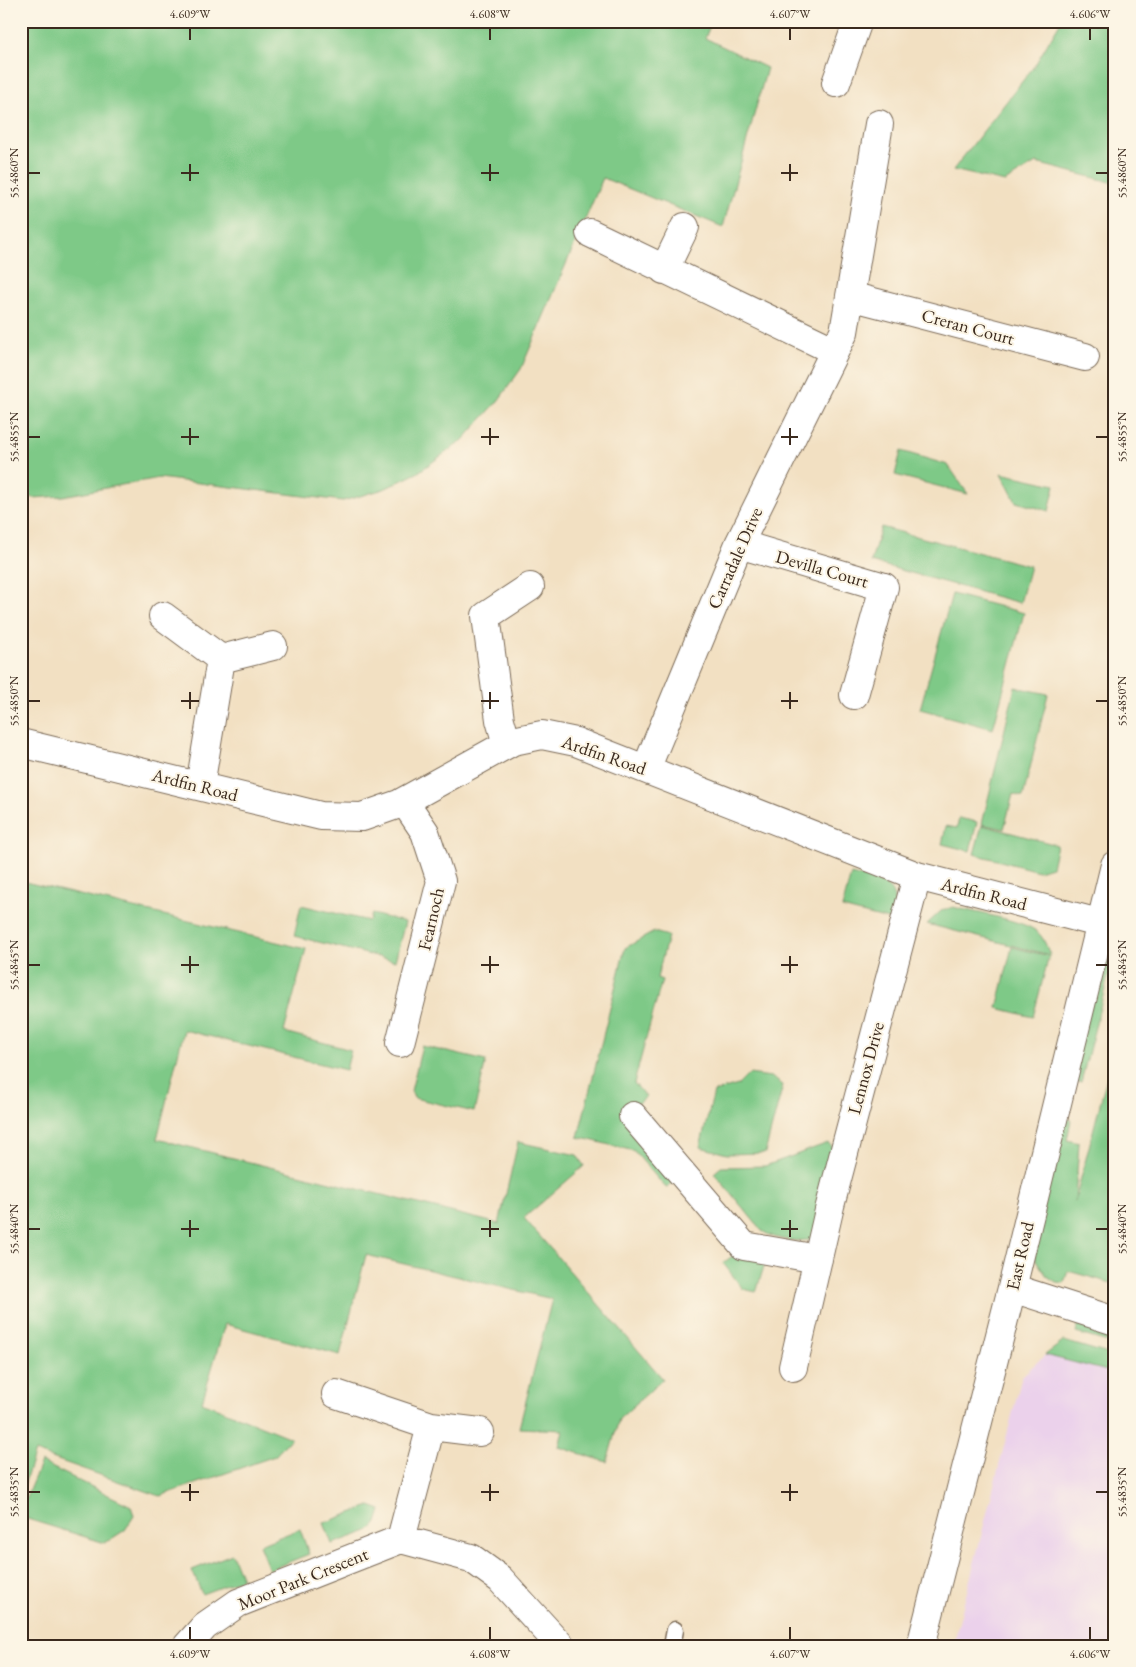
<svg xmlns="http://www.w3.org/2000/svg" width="1136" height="1667" font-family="'EB Garamond',serif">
<rect width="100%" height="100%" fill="#fcf5e5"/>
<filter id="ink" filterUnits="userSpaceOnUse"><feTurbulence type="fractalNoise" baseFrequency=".02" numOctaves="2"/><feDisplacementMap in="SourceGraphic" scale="10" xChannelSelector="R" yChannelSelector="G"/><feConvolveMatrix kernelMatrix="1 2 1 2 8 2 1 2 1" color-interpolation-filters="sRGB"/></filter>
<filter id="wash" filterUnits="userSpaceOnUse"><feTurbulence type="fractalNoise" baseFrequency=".0096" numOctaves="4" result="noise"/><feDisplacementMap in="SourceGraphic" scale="20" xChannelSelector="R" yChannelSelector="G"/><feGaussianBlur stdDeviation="1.12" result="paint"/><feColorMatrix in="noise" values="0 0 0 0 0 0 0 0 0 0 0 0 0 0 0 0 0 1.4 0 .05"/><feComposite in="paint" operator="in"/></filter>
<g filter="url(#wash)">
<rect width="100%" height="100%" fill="#f2e0c2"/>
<path fill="#ebd1eb" d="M 1045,1355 L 1115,1373 L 1115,1646 L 953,1646 L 1022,1376 Z"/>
<path fill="#7ec987" stroke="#5c7a52" d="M 21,21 L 712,21 L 705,38 L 767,68 L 723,227 L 603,178 L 521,369 L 498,401 L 462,441 L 417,473 L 384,489 L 343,501 L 159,478 L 63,496 L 33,498 L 21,493 Z
M 1061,21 L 1115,21 L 1115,183 L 1036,163 L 1005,182 L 953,170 L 1035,65 Z
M 901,451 L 948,465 L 968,494 L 895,475 Z
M 1001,473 L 1055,485 L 1049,511 L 1016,502 Z
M 881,527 L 1030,566 L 1020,603 L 871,562 Z
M 952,594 L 1024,613 L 993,729 L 920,709 Z
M 1015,687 L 1048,694 L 1023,797 L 1013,794 L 1004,829 L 982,824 Z
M 959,818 L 977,822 L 970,851 L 942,844 L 946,826 L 957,828 Z
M 982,825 L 1057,845 L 1052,867 L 1038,871 L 974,854 Z
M 851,874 C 882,882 902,883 892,921 L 842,908 Z
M 21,881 L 306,949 L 284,1032 L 351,1050 L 346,1070 L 184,1030 L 157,1139 L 499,1224 L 518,1142 L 577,1155 L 584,1166 L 524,1218 L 663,1379 L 619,1419 L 607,1462 L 559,1447 L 563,1430 L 519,1428 L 552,1299 L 366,1255 L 340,1355 L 225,1324 L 202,1402 L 291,1438 L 275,1456 L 160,1496 L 35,1452 L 21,1494 Z
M 1115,894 L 1115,949 L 1081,1082 L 1069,1079 Z
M 301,905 L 369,921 L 372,914 L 405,922 L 395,961 L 294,936 Z
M 953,907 C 972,912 1022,920 1036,931 C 1044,937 1046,946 1050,955 L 927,924 L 941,911 Z
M 654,932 L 668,936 L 657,978 L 662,980 L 634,1083 L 646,1097 L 624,1116 L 678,1178 L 666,1188 L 634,1151 L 578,1137 L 625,948 Z
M 1012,947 L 1049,956 L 1033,1017 L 997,1008 Z
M 422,1046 L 486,1061 L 474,1112 L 414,1098 L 411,1091 Z
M 1115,1046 L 1115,1284 L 1068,1271 L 1064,1283 L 1056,1282 L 1047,1276 L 1036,1260 L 1032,1248 L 1060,1118 L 1071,1120 L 1067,1140 L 1079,1143 L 1075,1201 Z
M 749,1074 L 771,1077 L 783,1085 L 765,1153 L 727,1154 L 700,1147 L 714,1092 L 738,1085 Z
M 828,1143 L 833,1147 L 817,1238 C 800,1243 777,1241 762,1231 L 714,1173 L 721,1167 L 765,1166 Z
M 738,1252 L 766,1260 L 756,1292 L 743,1289 L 723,1263 Z
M 1078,1326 L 1115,1336 L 1115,1344 L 1076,1333 Z
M 1064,1341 L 1115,1356 L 1115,1373 L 1045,1355 Z
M 41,1462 L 131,1506 L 134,1516 L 125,1530 L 105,1543 L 21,1517 L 21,1509 Z
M 370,1506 L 381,1510 L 377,1523 L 371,1530 L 332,1544 L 324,1523 Z
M 300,1529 L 309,1554 L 269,1570 L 259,1545 Z
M 232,1554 L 242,1579 L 202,1594 L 192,1570 Z"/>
</g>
<g filter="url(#ink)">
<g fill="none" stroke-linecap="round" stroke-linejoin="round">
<defs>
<path id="lane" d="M 672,1646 L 675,1630"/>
<path id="street" d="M 836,83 L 858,21
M 590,233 L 833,350
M 664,270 L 685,227
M 850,296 L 1085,357
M 739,544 L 884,587 L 854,695
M 163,616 L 221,659 L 200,786
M 221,659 L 273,646
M 21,743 L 321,816 L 362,817 L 399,804 L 513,741 L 542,735 L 576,742 L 917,876 L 1099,923
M 507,744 L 500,720 L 486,616 L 530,587
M 646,769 L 739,544 L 844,332 L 879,124
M 400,1043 L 441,881 L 425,832 L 404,801
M 633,1116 L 744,1246 L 818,1259
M 793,1367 L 830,1206 L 917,876
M 336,1394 L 431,1426 L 480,1432
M 401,1539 L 431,1426
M 187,1646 L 205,1626 L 238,1603 L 401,1539 L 471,1558 L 500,1579 L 561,1646"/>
<path id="secondary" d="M 1012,1288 L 1115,1321
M 921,1646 L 1012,1288 L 1115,865"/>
</defs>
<use href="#lane" stroke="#7b6a57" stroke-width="19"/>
<use href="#street" stroke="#7b6a57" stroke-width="30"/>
<use href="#secondary" stroke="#7b6a57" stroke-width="30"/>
<use href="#lane" stroke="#fff" stroke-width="16"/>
<use href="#street" stroke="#fff" stroke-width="28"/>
<use href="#secondary" stroke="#fff" stroke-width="28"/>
</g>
</g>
<path fill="none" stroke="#3b2a1e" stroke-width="2" d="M 190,28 L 190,40M 490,28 L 490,40M 790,28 L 790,40M 1090,28 L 1090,40M 190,164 L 190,181M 490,164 L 490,181M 790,164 L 790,181M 28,173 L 40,173M 181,173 L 199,173M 481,173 L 499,173M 781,173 L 798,173M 1096,173 L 1108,173M 190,428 L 190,445M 490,428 L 490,445M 790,428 L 790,445M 28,437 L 40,437M 181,437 L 199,437M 481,437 L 499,437M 781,437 L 798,437M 1096,437 L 1108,437M 190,692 L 190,709M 490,692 L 490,709M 790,692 L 790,709M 28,701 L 40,701M 181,701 L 199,701M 481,701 L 499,701M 781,701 L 798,701M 1096,701 L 1108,701M 190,956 L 190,973M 490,956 L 490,973M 790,956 L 790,973M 28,965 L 40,965M 181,965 L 199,965M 481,965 L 499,965M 781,965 L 798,965M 1096,965 L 1108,965M 190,1220 L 190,1237M 490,1220 L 490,1237M 790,1220 L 790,1237M 28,1229 L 40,1229M 181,1229 L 199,1229M 481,1229 L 499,1229M 781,1229 L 798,1229M 1096,1229 L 1108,1229M 190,1484 L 190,1501M 490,1484 L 490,1501M 790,1484 L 790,1501M 28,1492 L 40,1492M 181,1492 L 199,1492M 481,1492 L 499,1492M 781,1492 L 798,1492M 1096,1492 L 1108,1492M 190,1627 L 190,1640M 490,1627 L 490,1640M 790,1627 L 790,1640M 1090,1627 L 1090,1640"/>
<g text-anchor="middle" stroke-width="4" stroke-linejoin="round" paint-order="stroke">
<g font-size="18" fill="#3b2a1e" stroke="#fcf5e5">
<text transform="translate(968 327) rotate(15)" y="6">Creran Court</text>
<text transform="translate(735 558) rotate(-66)" y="6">Carradale Drive</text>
<text transform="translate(822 569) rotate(16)" y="6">Devilla Court</text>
<text transform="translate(604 755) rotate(19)" y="6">Ardfin Road</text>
<text transform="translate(195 785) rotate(14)" y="6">Ardfin Road</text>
<text transform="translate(984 894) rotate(14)" y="6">Ardfin Road</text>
<text transform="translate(431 919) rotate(-77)" y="6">Fearnoch</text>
<text transform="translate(866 1068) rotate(-75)" y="6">Lennox Drive</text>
<text transform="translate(1020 1256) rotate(-77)" y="6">East Road</text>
<text transform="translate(303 1579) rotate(-22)" y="6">Moor Park Crescent</text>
</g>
</g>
<rect width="1136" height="1667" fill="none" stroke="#fcf5e5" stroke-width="55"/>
<rect x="28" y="28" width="1080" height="1612" fill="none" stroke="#3b2a1e" stroke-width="2"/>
<g font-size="12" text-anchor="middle" fill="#3b2a1e">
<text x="190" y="18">4.609°W</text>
<text x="490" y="18">4.608°W</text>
<text x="790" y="18">4.607°W</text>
<text x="1090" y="18">4.606°W</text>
<text transform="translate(14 173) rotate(-90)" y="4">55.4860°N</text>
<text transform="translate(1122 173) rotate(-90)" y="4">55.4860°N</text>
<text transform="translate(14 437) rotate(-90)" y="4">55.4855°N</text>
<text transform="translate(1122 437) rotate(-90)" y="4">55.4855°N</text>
<text transform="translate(14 701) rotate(-90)" y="4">55.4850°N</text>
<text transform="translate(1122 701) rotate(-90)" y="4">55.4850°N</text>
<text transform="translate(14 965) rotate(-90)" y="4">55.4845°N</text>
<text transform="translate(1122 965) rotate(-90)" y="4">55.4845°N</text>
<text transform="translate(14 1229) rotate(-90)" y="4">55.4840°N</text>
<text transform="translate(1122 1229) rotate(-90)" y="4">55.4840°N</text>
<text transform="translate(14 1492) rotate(-90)" y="4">55.4835°N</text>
<text transform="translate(1122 1492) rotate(-90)" y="4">55.4835°N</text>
<text x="190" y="1658">4.609°W</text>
<text x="490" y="1658">4.608°W</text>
<text x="790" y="1658">4.607°W</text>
<text x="1090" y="1658">4.606°W</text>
</g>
</svg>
